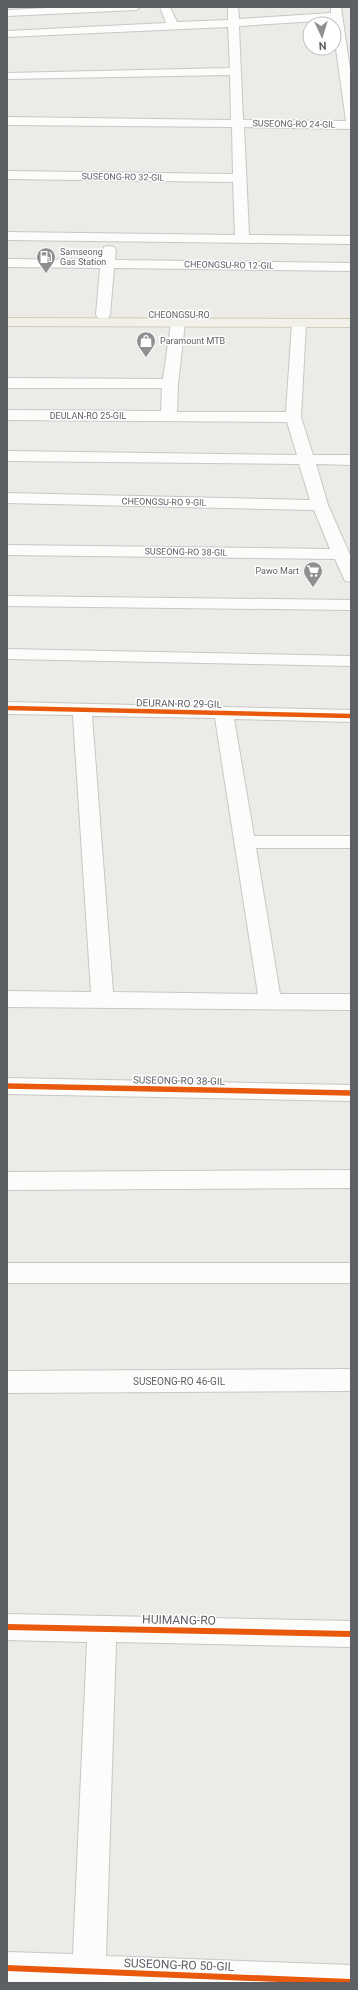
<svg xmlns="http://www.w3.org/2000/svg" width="358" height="1990" font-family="Roboto,sans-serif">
<rect width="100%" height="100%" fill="#ecebe7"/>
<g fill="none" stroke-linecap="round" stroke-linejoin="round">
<defs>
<path id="minor" d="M 66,7 L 141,7 L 136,10 L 7,16 L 7,10 Z
M 160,7 L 170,7 L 177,22 L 228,20 L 228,7 L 238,7 L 239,19 L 331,13 L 331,7 L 341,7 L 351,76 L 351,129 L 244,127 L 249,235 L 351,236 L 351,244 L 7,240 L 7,232 L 235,235 L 233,182 L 7,179 L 7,171 L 233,174 L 232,127 L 7,125 L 7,117 L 231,120 L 230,75 L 7,79 L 7,73 L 230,68 L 228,27 L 7,37 L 7,31 L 166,23 ZM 332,20 L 346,121 L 243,120 L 239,26 Z
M 109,246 L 114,247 L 116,250 L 115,260 L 351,263 L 351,271 L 114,268 L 110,315 L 108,318 L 98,318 L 96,315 L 100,268 L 7,267 L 7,259 L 101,260 L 104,247 Z
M 178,319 L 183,320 L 185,323 L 178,384 L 177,412 L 286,412 L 292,323 L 294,320 L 304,320 L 306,323 L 301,417 L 313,455 L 351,455 L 351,465 L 316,464 L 328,505 L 351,557 L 351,582 L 345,581 L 335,559 L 7,555 L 7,545 L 330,549 L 314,510 L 7,503 L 7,493 L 310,500 L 299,464 L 7,461 L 7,451 L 297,455 L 287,422 L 7,420 L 7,410 L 161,411 L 162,388 L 7,388 L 7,378 L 163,379 L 171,323 L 173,320 Z
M 7,596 L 351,600 L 351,610 L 7,606 Z
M 7,649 L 351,656 L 351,666 L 7,659 Z
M 7,702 L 351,710 L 351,722 L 234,719 L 254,836 L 351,836 L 351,848 L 256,848 L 280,994 L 351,994 L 351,1010 L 7,1007 L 7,991 L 91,992 L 73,715 L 7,714 ZM 92,716 L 215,718 L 258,994 L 113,992 Z
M 7,1078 L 351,1085 L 351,1101 L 7,1094 Z
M 351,1170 L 351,1188 L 7,1190 L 7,1172 Z
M 7,1263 L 351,1263 L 351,1283 L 7,1283 Z
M 351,1369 L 351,1391 L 7,1393 L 7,1371 Z
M 7,1614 L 351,1621 L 351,1647 L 116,1642 L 106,1956 L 351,1965 L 351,1983 L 7,1983 L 7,1952 L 73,1954 L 87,1642 L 7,1640 Z"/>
<path id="major" d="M 7,318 L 351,319 L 351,327 L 7,326 Z"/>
</defs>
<use href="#minor" stroke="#c8c7c7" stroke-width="2"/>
<use href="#major" stroke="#d2ccb7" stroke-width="2"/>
<use href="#minor" fill="#fcfcfb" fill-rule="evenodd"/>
<use href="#major" fill="#f2f1e9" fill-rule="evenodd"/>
<defs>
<path id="cycleway-far2" d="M 7,708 L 351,716"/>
<path id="cycleway-far1" d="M 7,1086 L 351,1093"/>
<path id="cycleway" d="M 7,1627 L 351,1634
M 7,1968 L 351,1982"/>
</defs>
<use href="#cycleway-far2" stroke="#fff" stroke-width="6"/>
<use href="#cycleway-far1" stroke="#fff" stroke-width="8"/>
<use href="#cycleway" stroke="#fff" stroke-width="9"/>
<use href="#cycleway-far2" stroke="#e8590c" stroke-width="4.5"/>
<use href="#cycleway-far1" stroke="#e8590c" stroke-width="5.5"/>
<use href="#cycleway" stroke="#e8590c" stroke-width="6"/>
</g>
<defs>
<symbol id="fuel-pin" viewBox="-11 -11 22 30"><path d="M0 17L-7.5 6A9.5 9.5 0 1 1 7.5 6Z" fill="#8e9092" stroke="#fff"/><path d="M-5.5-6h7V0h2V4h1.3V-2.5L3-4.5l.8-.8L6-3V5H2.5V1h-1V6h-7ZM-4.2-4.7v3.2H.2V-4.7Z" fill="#fff"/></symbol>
<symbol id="shop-pin" viewBox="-11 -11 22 30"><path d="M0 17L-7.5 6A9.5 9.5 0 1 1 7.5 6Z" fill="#8e9092" stroke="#fff"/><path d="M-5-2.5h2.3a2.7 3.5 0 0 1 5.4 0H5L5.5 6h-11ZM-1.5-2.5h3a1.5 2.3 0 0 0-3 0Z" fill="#fff"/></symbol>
<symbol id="supermarket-pin" viewBox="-11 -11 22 30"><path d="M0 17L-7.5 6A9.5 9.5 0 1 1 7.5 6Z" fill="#8e9092" stroke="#fff"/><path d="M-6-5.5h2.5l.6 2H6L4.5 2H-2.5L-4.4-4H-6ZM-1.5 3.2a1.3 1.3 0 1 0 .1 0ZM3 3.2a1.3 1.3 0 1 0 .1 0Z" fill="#fff"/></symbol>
</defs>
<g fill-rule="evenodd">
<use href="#fuel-pin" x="35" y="246" width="22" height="30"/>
<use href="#shop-pin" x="135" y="330" width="22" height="30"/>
<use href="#supermarket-pin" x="302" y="560" width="22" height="30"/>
</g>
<g text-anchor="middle" stroke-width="3" stroke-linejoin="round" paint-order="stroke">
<g font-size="9" fill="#5c5f64" stroke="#fff">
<text transform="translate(294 124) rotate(1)" y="3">SUSEONG-RO 24-GIL</text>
<text transform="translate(123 177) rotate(1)" y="3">SUSEONG-RO 32-GIL</text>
<text transform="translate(229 265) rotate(1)" y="3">CHEONGSU-RO 12-GIL</text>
<text x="179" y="318">CHEONGSU-RO</text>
<text x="88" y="419">DEULAN-RO 25-GIL</text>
<text transform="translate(164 502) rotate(1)" y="3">CHEONGSU-RO 9-GIL</text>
<text transform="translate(186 552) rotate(1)" y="3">SUSEONG-RO 38-GIL</text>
</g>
<g font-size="9" fill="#5c5f64" stroke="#fff" text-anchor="start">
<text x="60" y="255">Samseong<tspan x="60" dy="10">Gas Station</tspan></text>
<text x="160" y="344">Paramount MTB</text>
<text x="299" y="574" text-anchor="end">Pawo Mart</text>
</g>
<g font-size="10" fill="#5c5f64" stroke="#fff">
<text transform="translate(179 703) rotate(1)" y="4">DEURAN-RO 29-GIL</text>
<text transform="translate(179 1080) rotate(1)" y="4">SUSEONG-RO 38-GIL</text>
<text x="179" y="1385">SUSEONG-RO 46-GIL</text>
</g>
<g font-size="12" fill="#5c5f64" stroke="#fff">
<text transform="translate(179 1620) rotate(1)" y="4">HUIMANG-RO</text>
<text transform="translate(179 1965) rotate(2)" y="4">SUSEONG-RO 50-GIL</text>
</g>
</g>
<rect width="358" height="1990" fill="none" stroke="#5c5f64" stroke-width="16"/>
<g transform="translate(322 36) rotate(176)"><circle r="19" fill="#ffffff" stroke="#bebfc1"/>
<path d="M0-3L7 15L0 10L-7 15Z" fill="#8e9092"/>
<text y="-6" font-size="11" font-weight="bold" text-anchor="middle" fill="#5c5f64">N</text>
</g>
</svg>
